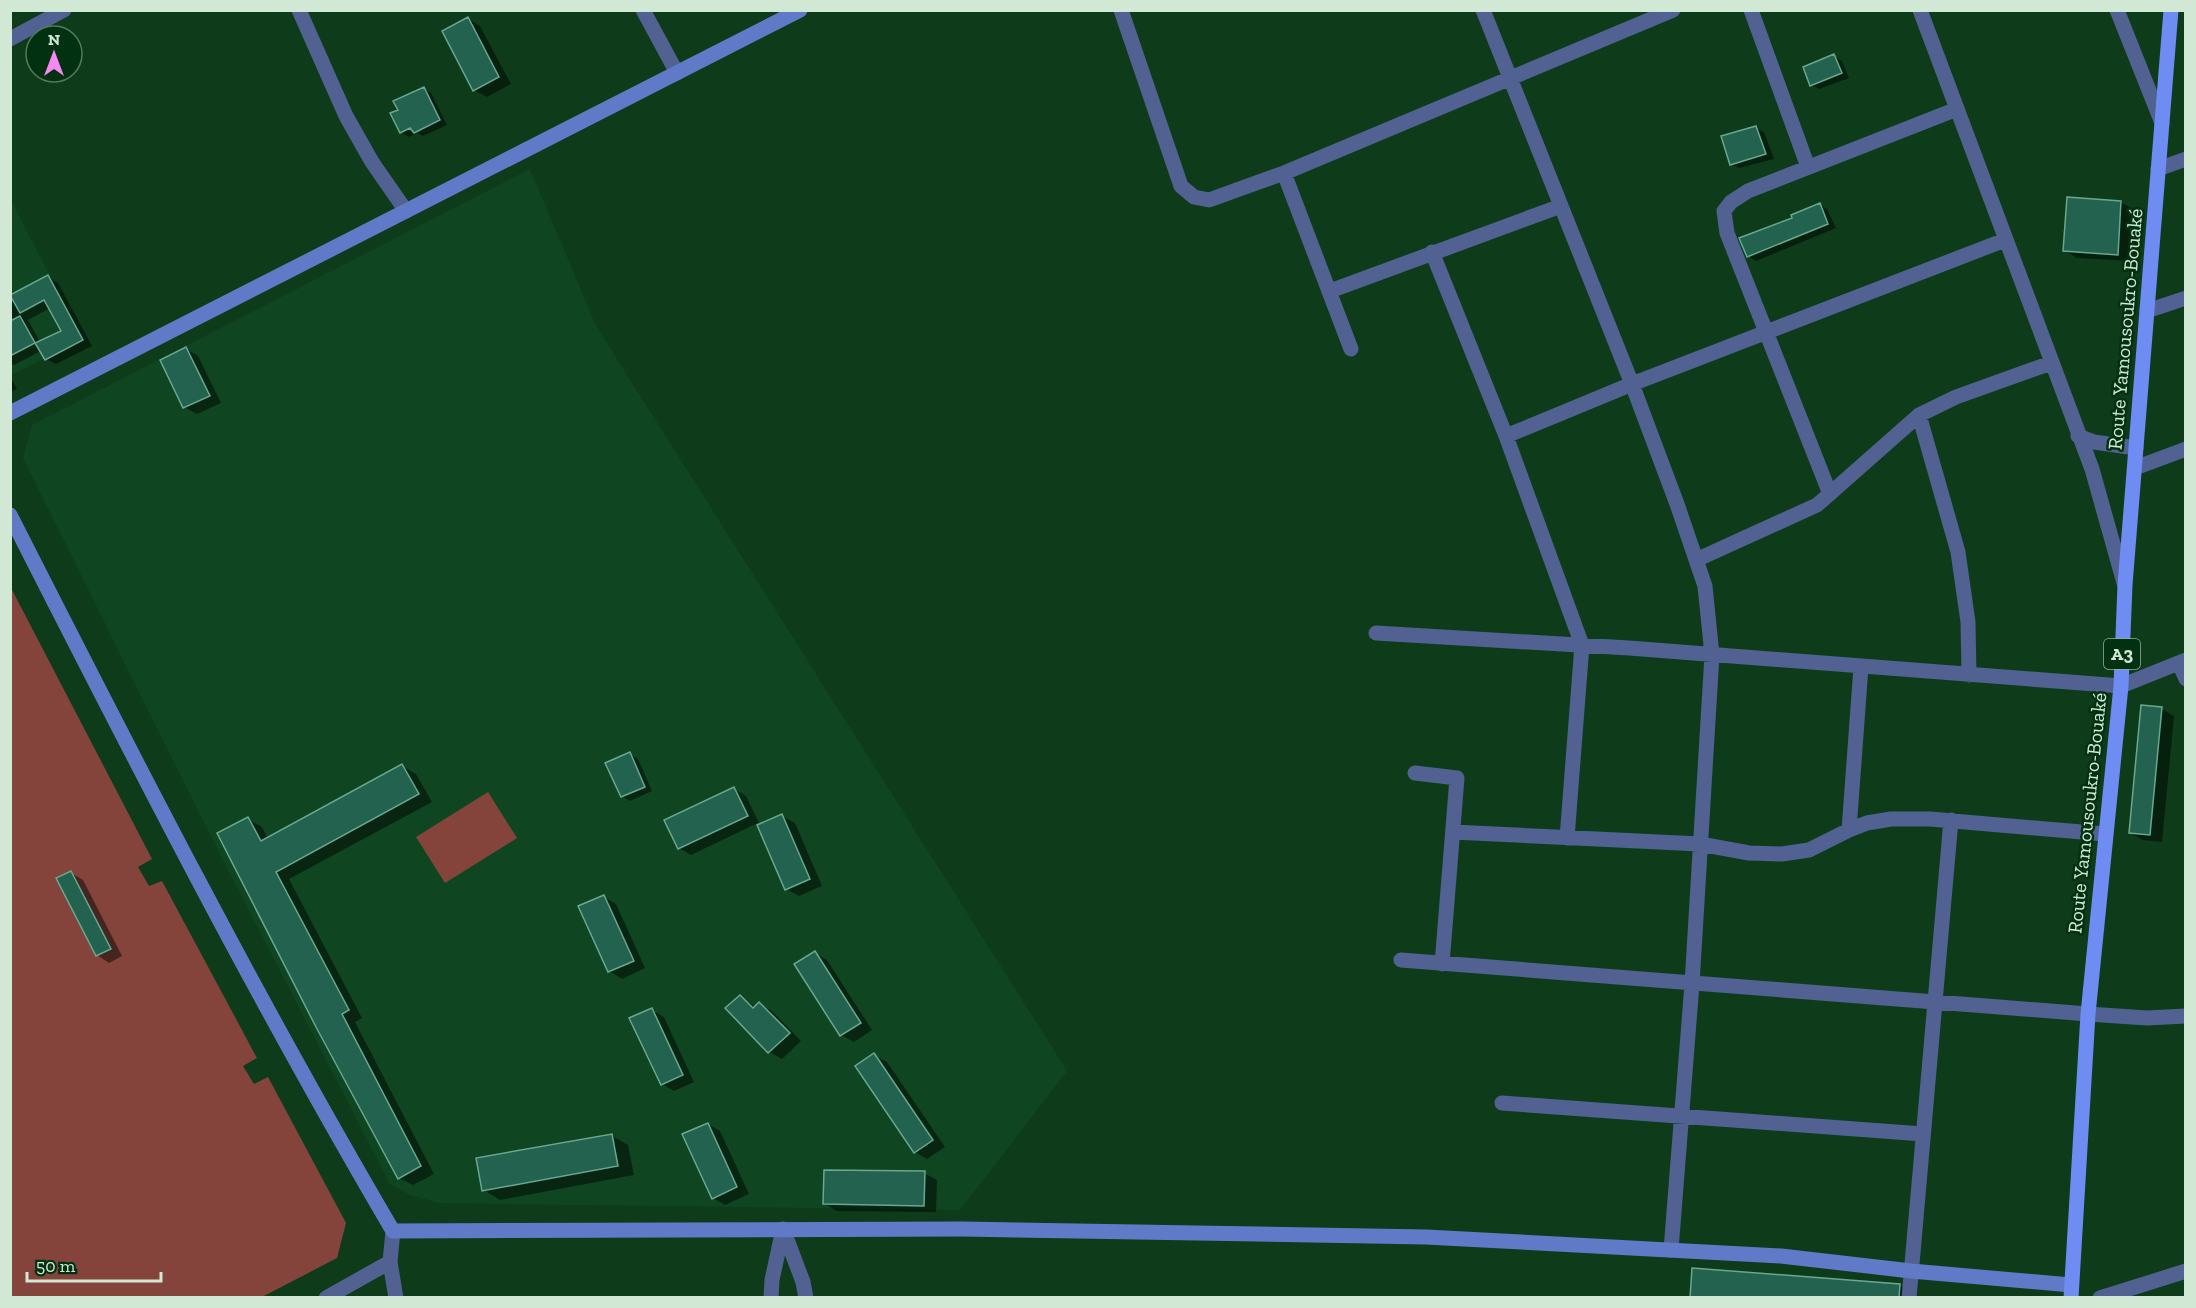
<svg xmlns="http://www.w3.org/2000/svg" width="2196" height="1308" font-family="'Zilla Slab',serif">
<rect width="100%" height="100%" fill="#0e3c1b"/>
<path fill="#0f4621" d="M 530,169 L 596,326 L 1067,1071 L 960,1210 L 440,1203 L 410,1195 L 390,1184 L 205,825 L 23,458 L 32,425 Z
M 10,198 L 83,340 L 11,375 L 10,375 Z"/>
<path fill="#84443b" d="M 10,586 L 152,859 L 138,867 L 149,886 L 162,881 L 257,1058 L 243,1066 L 254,1084 L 268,1077 L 346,1223 L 337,1258 L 262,1297 L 11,1297 Z
M 488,792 L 517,838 L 445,883 L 416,837 Z"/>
<path fill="#0007" fill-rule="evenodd" d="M 468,19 L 480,26 L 511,84 L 487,97 L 474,90 Z
M 1834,56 L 1842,61 L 1849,78 L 1819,89 L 1811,85 Z
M 423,88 L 431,93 L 447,125 L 423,136 L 417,133 L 409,137 L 401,132 L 400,111 Z
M 1756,128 L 1764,132 L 1774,159 L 1739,168 L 1731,164 Z
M 2120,202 L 2133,209 L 2130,261 L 2077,258 L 2065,251 Z
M 1819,204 L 1827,209 L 1836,228 L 1756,261 L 1748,256 L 1794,219 Z
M 48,277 L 58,283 L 92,346 L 56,364 L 46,359 L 41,351 L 14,365 L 10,363 L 10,300 ZM 50,308 L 63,332 L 40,342 L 28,320 Z
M 186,349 L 198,356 L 221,403 L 197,414 L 184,407 Z
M 10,376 L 17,389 L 10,392 Z
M 2162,709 L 2174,716 L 2162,842 L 2143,840 L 2130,833 Z
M 630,754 L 638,759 L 652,791 L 630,801 L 622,796 Z
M 402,766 L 416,774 L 432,802 L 289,879 L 362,1018 L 355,1022 L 434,1174 L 413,1185 L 399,1178 L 248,819 L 262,827 L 268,839 Z
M 734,789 L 746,796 L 760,825 L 782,816 L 795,823 L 822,886 L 799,896 L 786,889 L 758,823 L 691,855 L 679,848 Z
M 71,873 L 83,880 L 122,956 L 109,963 L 97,955 Z
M 604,897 L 616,904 L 645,968 L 622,979 L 609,971 Z
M 815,953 L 827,960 L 872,1030 L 854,1042 L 841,1035 Z
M 740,997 L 756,1007 L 759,1004 L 772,1011 L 801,1041 L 782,1059 L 769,1052 L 728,1008 Z
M 652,1010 L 664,1017 L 694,1082 L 674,1091 L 662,1084 Z
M 874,1055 L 887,1062 L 945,1147 L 927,1159 L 915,1152 Z
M 708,1124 L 720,1131 L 749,1194 L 725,1205 L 713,1198 Z
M 611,1135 L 628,1145 L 634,1175 L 500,1200 L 484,1190 Z
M 924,1173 L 937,1180 L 936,1212 L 837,1211 L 825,1204 Z
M 1693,1270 L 1900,1285 L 1911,1292 L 1911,1298 L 1692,1298 Z"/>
<path fill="#22624e" stroke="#68a891" stroke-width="1.5" d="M 468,17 L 499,77 L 473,91 L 442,31 Z
M 1834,54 L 1842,73 L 1810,86 L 1803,67 Z
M 424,87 L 440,120 L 414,133 L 410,128 L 400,133 L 390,113 L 398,110 L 393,101 Z
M 1756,126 L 1766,154 L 1730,165 L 1721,136 Z
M 2067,197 L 2121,201 L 2118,255 L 2063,251 Z
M 1820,203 L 1828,224 L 1747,257 L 1739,238 L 1792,218 L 1791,215 Z
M 48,275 L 83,340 L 45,360 L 35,343 L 61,331 L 44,300 L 20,313 L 10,295 Z
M 20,316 L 35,343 L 10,356 L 10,321 Z
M 186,347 L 210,396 L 183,408 L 160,360 Z
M 2141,705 L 2162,707 L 2150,835 L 2129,833 Z
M 630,752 L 645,787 L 621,797 L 605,763 Z
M 402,764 L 419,794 L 276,872 L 349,1010 L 342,1014 L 421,1166 L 398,1179 L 316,1027 L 217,833 L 248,817 L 261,841 Z
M 734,787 L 748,816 L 678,849 L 664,820 Z
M 782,814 L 810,879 L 785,890 L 757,825 Z
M 71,871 L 111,949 L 96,956 L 56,878 Z
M 604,895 L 634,961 L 608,972 L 578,906 Z
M 815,951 L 861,1023 L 840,1036 L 794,964 Z
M 740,995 L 753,1008 L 759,1002 L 790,1033 L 768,1053 L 725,1008 Z
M 652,1008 L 683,1075 L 661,1085 L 629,1018 Z
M 874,1053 L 933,1140 L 914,1153 L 855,1066 Z
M 708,1123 L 737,1187 L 712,1199 L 682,1134 Z
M 612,1134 L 618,1166 L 482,1191 L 476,1158 Z
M 824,1170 L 925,1171 L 924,1206 L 823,1204 Z
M 1692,1268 L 1900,1284 L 1899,1298 L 1690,1298 Z"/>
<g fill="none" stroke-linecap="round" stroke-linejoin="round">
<path stroke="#506192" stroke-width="15" d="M 299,10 L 346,116 L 372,162 L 406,211
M 643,10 L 677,73
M 1121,10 L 1181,186 L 1194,197 L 1209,200 L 1284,173 L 1673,10
M 1483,10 L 1632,384 L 1677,504 L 1705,586 L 1712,655 L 1692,984 L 1671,1250
M 1751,10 L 1808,167
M 1920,10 L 2092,469 L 2124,583
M 2117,10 L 2162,123
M 10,39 L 64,10
M 2158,169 L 2186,159
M 1284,173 L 1351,349
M 1432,252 L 1506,436 L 1582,645 L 1567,838
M 1330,291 L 1561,206
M 2147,311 L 2186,298
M 1919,415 L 1958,552 L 1968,622 L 1969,675
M 1506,436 L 1632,384 L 2005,240
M 2078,436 L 2094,442 L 2136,448
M 2135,468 L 2186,449
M 1830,494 L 1727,233 L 1724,211 L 1731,202 L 1748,191 L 1957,109
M 1696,560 L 1817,505 L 1919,415 L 1956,397 L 2051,363
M 1376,633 L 1629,648 L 2121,686 L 2186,660
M 2179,663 L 2186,679
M 1415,773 L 1457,778 L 1442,964
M 1849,830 L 1861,667
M 1453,832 L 1700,844 L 1749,853 L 1782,854 L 1809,850 L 1849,830 L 1867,823 L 1891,819 L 1930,819 L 2105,834
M 1401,960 L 2088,1014 L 2147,1018 L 2186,1016
M 1502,1103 L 1923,1134
M 783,1229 L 803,1282 L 806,1298
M 390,1262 L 396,1298
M 326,1298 L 390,1262 L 393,1231
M 771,1298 L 772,1280 L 783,1229
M 1909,1298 L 1951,820
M 2100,1298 L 2186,1271"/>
<path stroke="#617ac8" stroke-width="15" d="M 10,413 L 800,10
M 10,515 C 133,757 256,998 393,1231 L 962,1229 L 1426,1237 L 1781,1256 L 1911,1271 L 2071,1285"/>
<path stroke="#6e8cf2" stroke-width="15" d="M 2071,1298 L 2088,1014 L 2121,686 L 2125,585 L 2171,10"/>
</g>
<g text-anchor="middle" stroke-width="5" stroke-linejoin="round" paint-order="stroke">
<rect fill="#023111" stroke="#92b19a" stroke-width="1.5" x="2104" y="639" width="36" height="30" rx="4.5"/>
<g font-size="18" font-weight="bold" fill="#d0e8d4">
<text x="2122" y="660">A3</text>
</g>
<g font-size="20" fill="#d0e8d4" stroke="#023111">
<text transform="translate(2125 329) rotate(-85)" y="7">Route Yamousoukro-Bouaké</text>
<text transform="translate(2087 813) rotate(-84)" y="7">Route Yamousoukro-Bouaké</text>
</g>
</g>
<rect width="2196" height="1308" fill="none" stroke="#d0e8d4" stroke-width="24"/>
<g transform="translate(54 54)"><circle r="28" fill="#023111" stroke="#547a5f" stroke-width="1.5"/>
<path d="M0-4.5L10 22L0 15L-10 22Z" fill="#f589ef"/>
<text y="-9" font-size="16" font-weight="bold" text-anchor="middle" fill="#d0e8d4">N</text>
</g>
<path d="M27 1272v9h134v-9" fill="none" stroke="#d0e8d4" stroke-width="3"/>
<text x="36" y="1272" font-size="18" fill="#d0e8d4" stroke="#023111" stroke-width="4.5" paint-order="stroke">50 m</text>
</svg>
